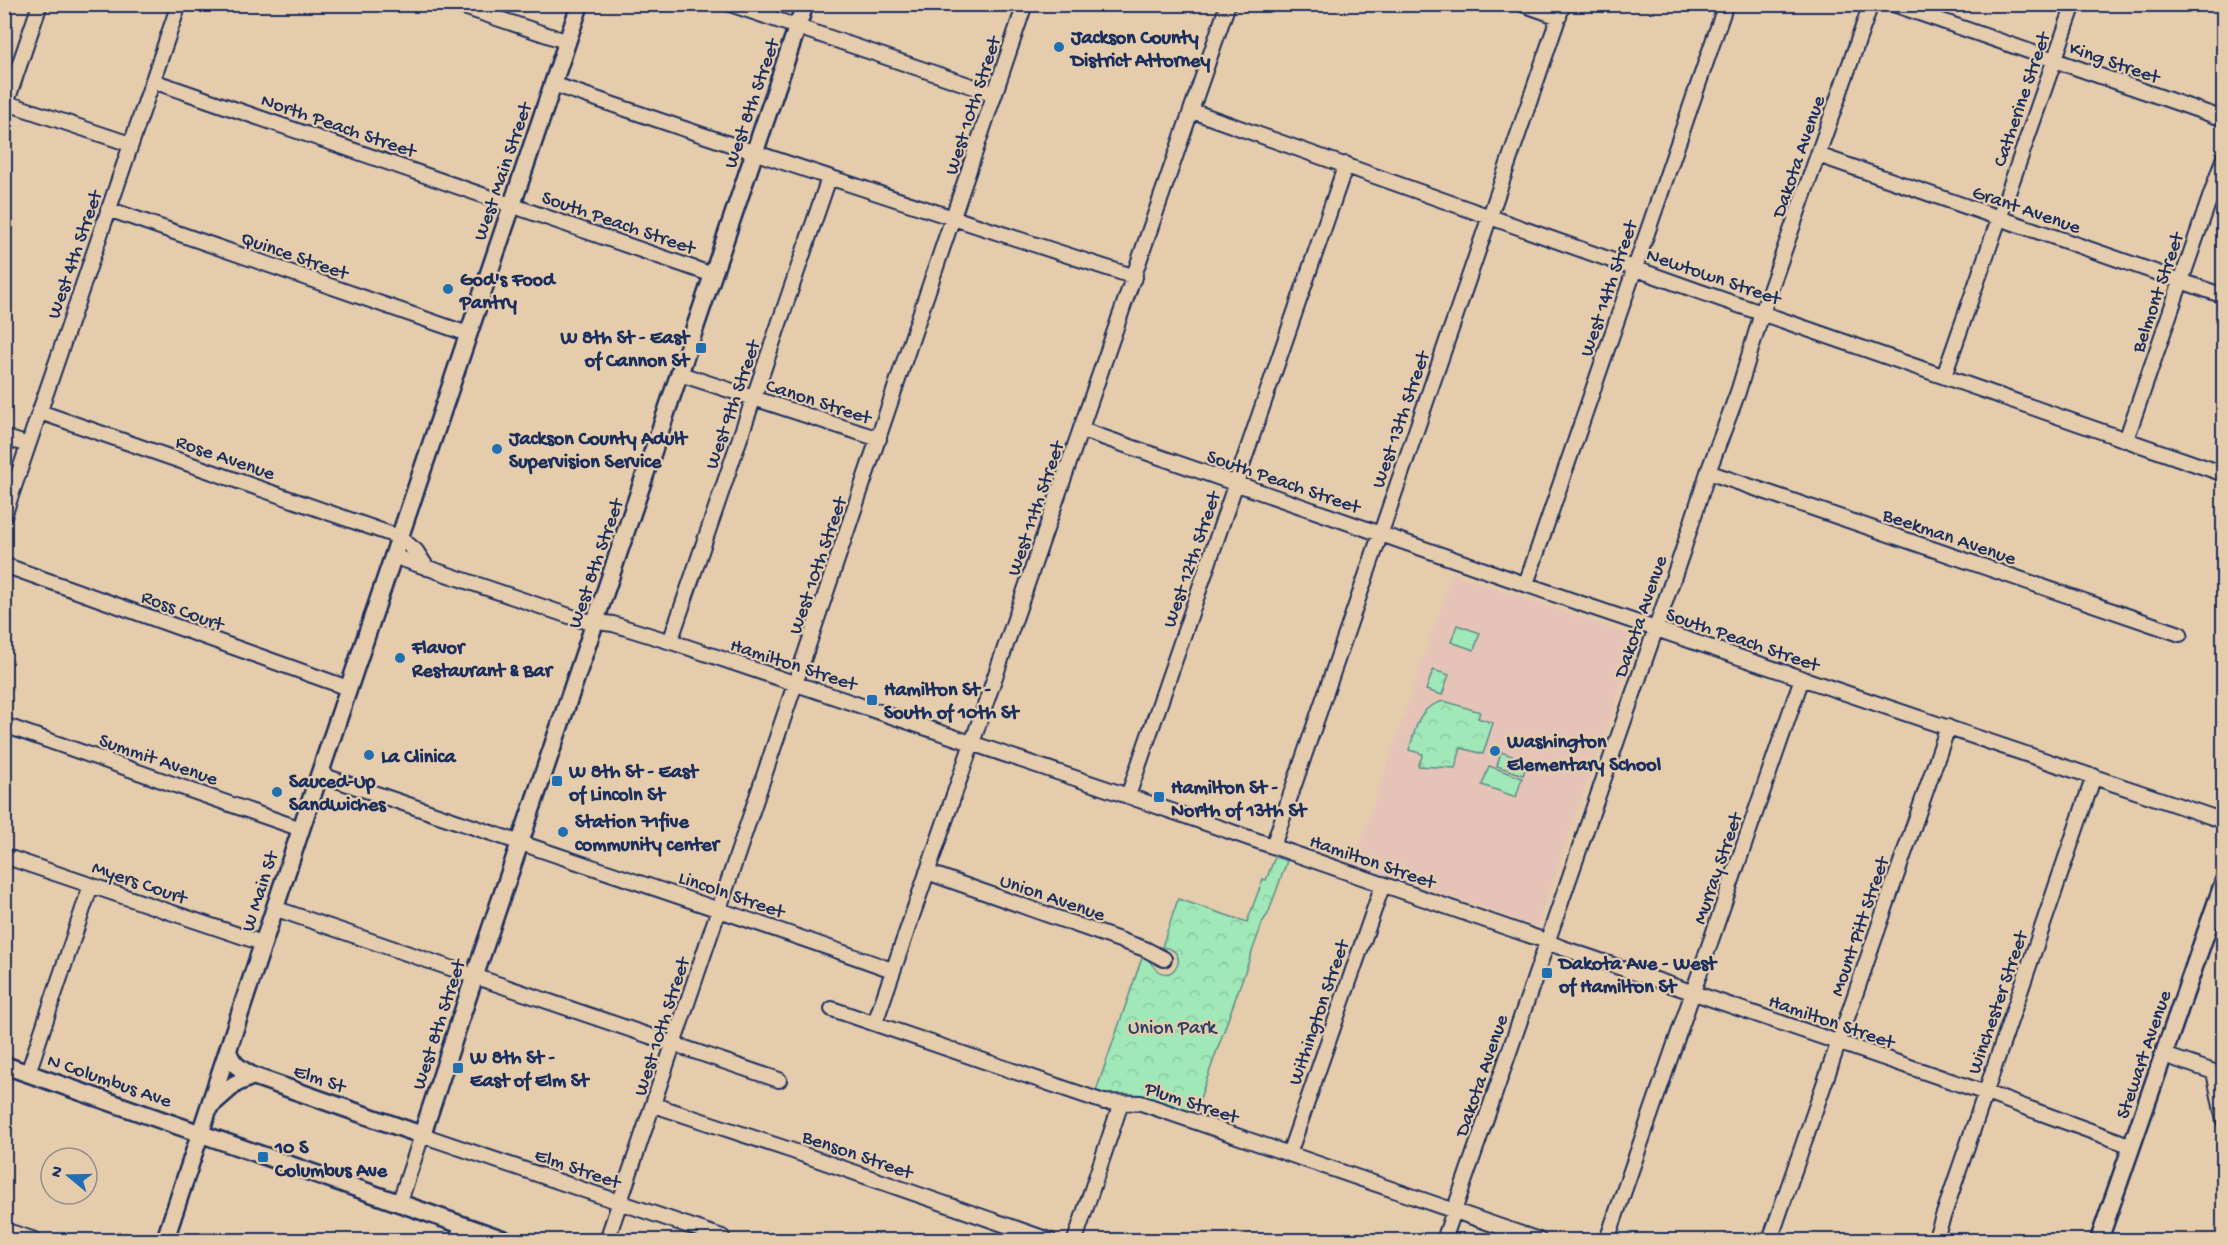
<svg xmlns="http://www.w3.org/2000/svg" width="2228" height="1245" font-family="'Gochi Hand',sans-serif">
<defs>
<pattern id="park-crowns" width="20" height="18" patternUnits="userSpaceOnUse" patternTransform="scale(1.5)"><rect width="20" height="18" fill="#a0e8b7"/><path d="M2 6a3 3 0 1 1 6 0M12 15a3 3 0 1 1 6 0" fill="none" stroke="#89c7a0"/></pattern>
</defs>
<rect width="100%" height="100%" fill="#e5ccad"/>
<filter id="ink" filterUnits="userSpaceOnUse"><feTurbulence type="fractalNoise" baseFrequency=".0167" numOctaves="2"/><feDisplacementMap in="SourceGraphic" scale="12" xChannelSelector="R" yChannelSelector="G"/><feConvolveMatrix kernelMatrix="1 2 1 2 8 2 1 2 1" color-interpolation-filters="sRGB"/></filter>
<g filter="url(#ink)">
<path fill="#e5c4b7" d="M 1453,573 L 1638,637 L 1537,927 L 1353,864 Z"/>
<path fill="url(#park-crowns)" stroke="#5e8c8a" stroke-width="1.5" d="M 1433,670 L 1449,675 L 1442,695 L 1426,690 Z
M 1444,701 L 1480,712 L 1478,718 L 1493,723 L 1483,754 L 1461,748 L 1455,768 L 1418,766 L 1423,754 L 1409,750 C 1417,726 1417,707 1444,701 Z
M 1275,857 L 1287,861 L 1268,914 L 1263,921 L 1194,1115 L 1135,1095 L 1108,1096 L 1095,1094 L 1143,955 C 1154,962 1154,976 1170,973 C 1185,963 1178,948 1162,947 L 1178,899 L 1247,922 L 1263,879 L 1266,880 Z"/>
<path fill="#a0e8b7" stroke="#5e8c8a" stroke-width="1.5" d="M 1457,625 L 1480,633 L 1474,650 L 1451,642 Z
M 1501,752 L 1528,762 L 1523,775 L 1497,766 Z
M 1489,766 L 1522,778 L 1516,797 L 1482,785 Z"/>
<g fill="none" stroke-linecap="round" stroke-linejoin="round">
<defs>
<path id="minor" d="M 455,4 L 568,42
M 730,4 L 995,94
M 1522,4 L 1559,17
M 1893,4 L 2224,119
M 153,81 L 713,275
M 553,84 C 746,151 940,214 1135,277
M 4,102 L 130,144
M 4,110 L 40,4
M 1192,111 L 1698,291 L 2224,474
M 1818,155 L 2224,296
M 108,209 L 468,334
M 680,374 L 879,439
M 1944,376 L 2074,4
M 40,412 L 399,537 L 416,551 L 427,568
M 1082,430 L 1588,606 L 2224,821
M 4,437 L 28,445
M 2126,440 L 2224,157
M 1708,472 L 2180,634
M 4,516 L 179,4
M 393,556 L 581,620 L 613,624 L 684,646 L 1128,796 L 1546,941 L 1560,947 L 1986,1093 L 2132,1146
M 4,565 L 348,688
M 1526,584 L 1726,4
M 670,642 L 829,178
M 4,725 L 301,829
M 319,774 C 510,841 702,902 892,970
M 1128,796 L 1346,164
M 1273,846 L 1563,4
M 4,856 L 262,943
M 927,872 L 1145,949 L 1164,959
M 274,908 L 779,1080
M 832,1009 L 1104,1102 L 1141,1103 L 1539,1240
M 875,1023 L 1228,4
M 2164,1055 L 2214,1072
M 2214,1072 L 2224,1121
M 28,1073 L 91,885
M 654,1105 L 790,1150 L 1049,1240
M 1289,1154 L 1383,884
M 399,1204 L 422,1135 L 722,1237
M 4,1230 L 35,1240
M 457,1240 L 462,1226
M 607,1240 L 1025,4
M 1075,1240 L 1121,1103
M 1444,1240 L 1683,550 L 1708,472 L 1738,392 L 1762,313 L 1871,4
M 1607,1240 L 1802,678
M 1770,1240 L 1948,727
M 1935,1240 L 2094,776"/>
<path id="major" d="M 228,1050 C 231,1064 240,1069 253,1076
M 4,1065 L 505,1240
M 210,1106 L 235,1084 L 253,1076 L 422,1135 L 475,975 L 805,4
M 165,1240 L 301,829 L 580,4
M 2099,1240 L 2224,881"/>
</defs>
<use href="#minor" stroke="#1b2f5e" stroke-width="18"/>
<use href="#major" stroke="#1b2f5e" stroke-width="21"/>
<use href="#minor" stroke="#e5ccad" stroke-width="14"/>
<use href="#major" stroke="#e5ccad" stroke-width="16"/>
</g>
</g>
<g fill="#1f6fb2" stroke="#e5ccad" stroke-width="2">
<circle cx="1059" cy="47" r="6"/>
<circle cx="448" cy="289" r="6"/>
<rect x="695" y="342" width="12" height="12" rx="3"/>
<circle cx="497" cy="449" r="6"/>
<circle cx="400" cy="658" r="6"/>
<rect x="866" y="694" width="12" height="12" rx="3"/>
<circle cx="1495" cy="751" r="6"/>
<circle cx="369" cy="755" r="6"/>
<rect x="551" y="775" width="12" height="12" rx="3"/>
<circle cx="277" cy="792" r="6"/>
<rect x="1153" y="791" width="12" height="12" rx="3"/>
<circle cx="563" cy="832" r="6"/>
<rect x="1541" y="967" width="12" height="12" rx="3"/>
<rect x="452" y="1062" width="12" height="12" rx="3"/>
<rect x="257" y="1151" width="12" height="12" rx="3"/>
</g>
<g text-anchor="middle" stroke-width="4.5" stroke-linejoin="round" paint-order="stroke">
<g font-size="20" font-weight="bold" fill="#1b2f5e" stroke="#e5ccad" text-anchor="start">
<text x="1071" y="43">Jackson County<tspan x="1071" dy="23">District Attorney</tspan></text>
<text x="460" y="285">God's Food<tspan x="460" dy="23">Pantry</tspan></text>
<text x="689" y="343" text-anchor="end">W 8th St - East<tspan x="689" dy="23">of Cannon St</tspan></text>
<text x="509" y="444">Jackson County Adult<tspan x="509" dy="23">Supervision Service</tspan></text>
<text x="412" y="653">Flavor<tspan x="412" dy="23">Restaurant &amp; Bar</tspan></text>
<text x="884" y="695">Hamilton St -<tspan x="884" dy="23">South of 10th St</tspan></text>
<text x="1507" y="747">Washington<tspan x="1507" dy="23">Elementary School</tspan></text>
<text x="381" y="762">La Clinica</text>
<text x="569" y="777">W 8th St - East<tspan x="569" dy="23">of Lincoln St</tspan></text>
<text x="289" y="787">Sauced-Up<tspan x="289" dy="23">Sandwiches</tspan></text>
<text x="1171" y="793">Hamilton St -<tspan x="1171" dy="23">North of 13th St</tspan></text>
<text x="575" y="827">Station 71five<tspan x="575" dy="23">community center</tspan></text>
<text x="1559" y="969">Dakota Ave - West<tspan x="1559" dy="23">of Hamilton St</tspan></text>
<text x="470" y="1063">W 8th St -<tspan x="470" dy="23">East of Elm St</tspan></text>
<text x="275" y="1153">10 S<tspan x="275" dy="23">Columbus Ave</tspan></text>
</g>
<g font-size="20" fill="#1b2f5e" stroke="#e5ccad">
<text transform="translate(2115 61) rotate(19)" y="7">King Street</text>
<text transform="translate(2020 99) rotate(-71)" y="7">Catherine Street</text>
<text transform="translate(750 103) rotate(-71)" y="7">West 8th Street</text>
<text transform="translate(971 105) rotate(-72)" y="7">West 10th Street</text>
<text transform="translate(339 124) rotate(19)" y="7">North Peach Street</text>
<text transform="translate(1797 156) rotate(-71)" y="7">Dakota Avenue</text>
<text transform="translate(501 171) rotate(-71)" y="7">West Main Street</text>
<text transform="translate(2027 208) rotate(19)" y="7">Grant Avenue</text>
<text transform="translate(619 221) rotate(19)" y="7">South Peach Street</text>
<text transform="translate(73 254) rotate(-71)" y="7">West 4th Street</text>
<text transform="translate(295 254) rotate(19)" y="7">Quince Street</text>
<text transform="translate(1714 275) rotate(19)" y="7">Newtown Street</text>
<text transform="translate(1607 288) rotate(-71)" y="7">West 14th Street</text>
<text transform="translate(2156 292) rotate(-71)" y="7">Belmont Street</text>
<text transform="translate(819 400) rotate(18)" y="7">Canon Street</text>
<text transform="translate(731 404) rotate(-71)" y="7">West 9th Street</text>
<text transform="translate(1399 419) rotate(-71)" y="7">West 13th Street</text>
<text transform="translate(226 456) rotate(19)" y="7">Rose Avenue</text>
<text transform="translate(1284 480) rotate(19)" y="7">South Peach Street</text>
<text transform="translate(1034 508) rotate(-71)" y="7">West 11th Street</text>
<text transform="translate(1950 535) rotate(19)" y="7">Beekman Avenue</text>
<text transform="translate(1190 559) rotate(-71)" y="7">West 12th Street</text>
<text transform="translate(594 563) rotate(-71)" y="7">West 8th Street</text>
<text transform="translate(816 565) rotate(-71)" y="7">West 10th Street</text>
<text transform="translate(183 609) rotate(20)" y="7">Ross Court</text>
<text transform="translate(1639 616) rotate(-71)" y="7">Dakota Avenue</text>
<text transform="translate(1743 638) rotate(19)" y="7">South Peach Street</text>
<text transform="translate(794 663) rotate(18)" y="7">Hamilton Street</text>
<text transform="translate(159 758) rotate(19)" y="7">Summit Avenue</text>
<text transform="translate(1373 860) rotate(19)" y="7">Hamilton Street</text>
<text transform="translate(1716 868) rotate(-71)" y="7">Murray Street</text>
<text transform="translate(140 881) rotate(19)" y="7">Myers Court</text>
<text transform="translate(258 891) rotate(-72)" y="7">W Main St</text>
<text transform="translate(732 893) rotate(19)" y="7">Lincoln Street</text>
<text transform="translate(1053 896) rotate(19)" y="7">Union Avenue</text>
<text transform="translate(1858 926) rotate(-71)" y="7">Mount Pitt Street</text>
<text transform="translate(1996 1002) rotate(-71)" y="7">Winchester Street</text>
<text transform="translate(1317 1012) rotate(-71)" y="7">Withington Street</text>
<text transform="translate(1832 1020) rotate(19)" y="7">Hamilton Street</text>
<text transform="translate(437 1024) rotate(-72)" y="7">West 8th Street</text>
<text transform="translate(660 1026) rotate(-72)" y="7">West 10th Street</text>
<text transform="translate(2142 1054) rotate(-71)" y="7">Stewart Avenue</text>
<text transform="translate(1480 1075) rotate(-71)" y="7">Dakota Avenue</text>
<text transform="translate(320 1077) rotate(19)" y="7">Elm St</text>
<text transform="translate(110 1079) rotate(19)" y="7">N Columbus Ave</text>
<text transform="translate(1192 1101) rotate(18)" y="7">Plum Street</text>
<text transform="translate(858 1153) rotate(19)" y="7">Benson Street</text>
<text transform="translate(578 1167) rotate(19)" y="7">Elm Street</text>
</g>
<g font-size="20" fill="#284267" stroke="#e5ccad">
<text x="1172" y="1033">Union Park</text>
</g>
</g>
<rect width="2228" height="1245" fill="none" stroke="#e5ccad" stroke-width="24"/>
<rect x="12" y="12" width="2204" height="1221" fill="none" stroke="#1b2f5e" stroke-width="2" filter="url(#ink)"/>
<g transform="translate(69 1176) rotate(289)"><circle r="28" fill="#e5ccad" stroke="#948d8d" stroke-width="1.5"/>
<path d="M0-4.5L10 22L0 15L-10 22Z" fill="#1f6fb2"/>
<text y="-9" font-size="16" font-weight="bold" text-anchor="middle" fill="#1b2f5e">N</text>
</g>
</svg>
